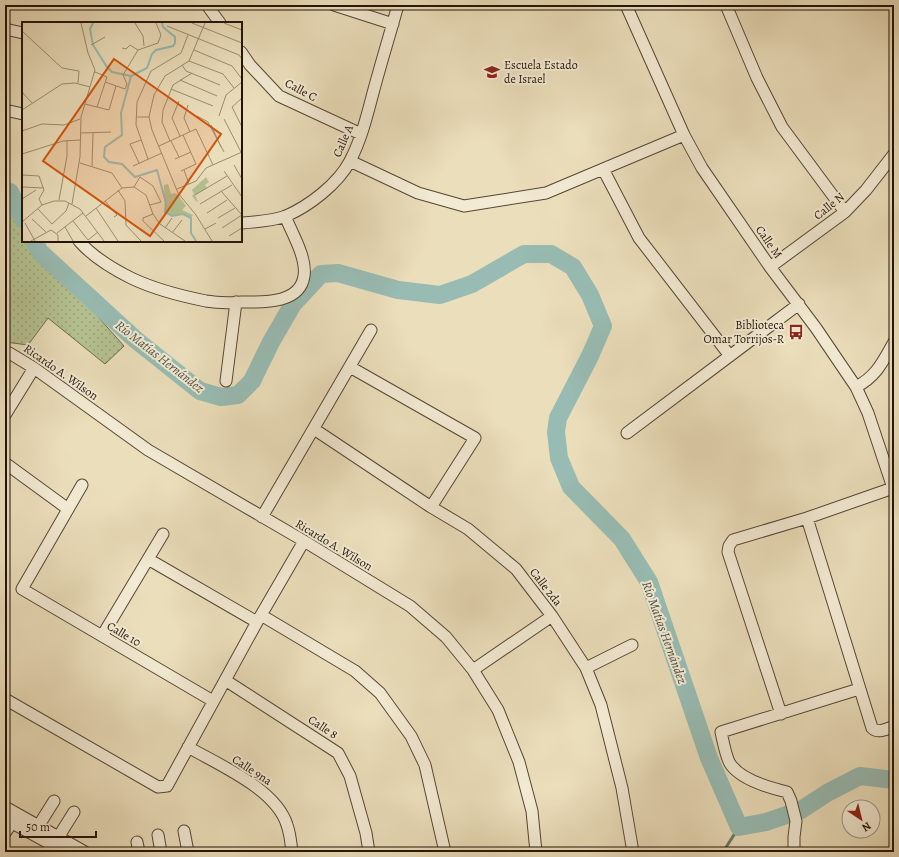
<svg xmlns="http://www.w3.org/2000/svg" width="899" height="857" font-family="Alegreya,serif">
<defs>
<pattern id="park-dots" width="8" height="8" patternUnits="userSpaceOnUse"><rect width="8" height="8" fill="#b5c292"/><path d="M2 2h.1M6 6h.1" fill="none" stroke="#9ba67c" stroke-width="1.8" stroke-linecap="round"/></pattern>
</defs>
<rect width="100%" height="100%" fill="#ebdebb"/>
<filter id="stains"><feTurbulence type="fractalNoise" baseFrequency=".005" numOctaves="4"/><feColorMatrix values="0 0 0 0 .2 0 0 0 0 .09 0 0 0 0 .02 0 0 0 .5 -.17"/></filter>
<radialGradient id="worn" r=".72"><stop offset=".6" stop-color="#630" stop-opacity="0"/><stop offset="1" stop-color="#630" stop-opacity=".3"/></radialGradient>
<path fill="url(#park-dots)" stroke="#6c6b4c" d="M 10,192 L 23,219 L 23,241 L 34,241 L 40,252 L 124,346 L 105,364 L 48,318 L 28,345 L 5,342 L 5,193 Z"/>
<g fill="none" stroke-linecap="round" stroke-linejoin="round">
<path stroke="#69796e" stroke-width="3" d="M 723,852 L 739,827"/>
<path stroke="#98bcb3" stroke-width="18" d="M 5,193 L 10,192 L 23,219
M 34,241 L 40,252 L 136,340 L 200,391 L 221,397 L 238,395 L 252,381 L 271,342 L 293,304 L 321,274 L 338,273 L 398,290 L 440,295 L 472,284 L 524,254 L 551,254 L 573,267 L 590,295 L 603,326 L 590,356 L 558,418 L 556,432 L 559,458 L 571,487 L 622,539 L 649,582 L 709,758 L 739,827 L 766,822 L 801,810 L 827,793 L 860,776 L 894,780"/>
<defs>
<path id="minor" d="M 207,5 L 220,23
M 334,5 L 393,24
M 626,5 L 684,135 L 702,168 L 770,267 L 816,328 L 856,387 L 868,413 L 894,491
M 726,5 L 757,78 L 782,127 L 845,212
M 5,29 L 23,33
M 241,52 L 250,65 L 279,96 L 361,134
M 5,110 L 23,114
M 350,161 L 418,193 L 464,206 L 546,193 L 684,135
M 603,169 L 639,238 L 730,356
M 241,223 C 256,222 272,221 286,216 C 309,206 338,184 350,161 C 361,140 367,116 373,93 C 381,63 390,34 398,5
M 79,241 C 92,256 113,269 131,278 C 154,289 181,296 206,301 C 218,303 230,303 242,302 C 263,302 300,304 304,276 C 307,258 292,233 285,216
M 770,267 L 845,212 L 866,190 L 894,154
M 5,351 L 11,354 L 34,368 L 148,450 L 304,541 L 410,606 L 446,637 L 473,670 L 498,710 L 519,762 L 532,811 L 536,852
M 350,367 L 475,438 L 431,507
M 226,381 L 236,302
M 856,387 C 877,376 883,361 894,342
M 5,415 L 34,368
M 314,429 L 431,507 L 468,529 L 516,569 L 552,616 L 586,668 L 601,705 L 622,788 L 633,852
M 627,433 L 799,304
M 5,463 L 68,509
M 82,485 L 22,589 L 213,701
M 262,517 L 371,330
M 807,518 L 872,728 C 878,734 887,729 894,726
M 148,559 L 257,622
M 261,615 L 355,671 L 380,693 L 411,736 L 425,765 L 445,852
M 102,636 L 163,534
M 586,668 L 632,645
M 473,670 L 552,616
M 225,680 L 338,753 L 350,776 L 366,833 L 369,852
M 5,699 L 158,787 L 167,786 L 257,622 L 304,541
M 781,714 L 728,552 L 729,546 L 733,540 L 807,518 L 893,488
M 188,747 C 219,765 276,789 287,825 C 290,833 291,843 292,852
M 5,807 L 85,852
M 5,819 L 65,852
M 39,825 L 54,801
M 184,831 L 188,852
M 5,833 L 16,817
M 158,835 L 161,852
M 59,836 L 74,812
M 137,842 L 139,852
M 794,852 L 794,837 L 796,821 L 791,801 L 787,792 C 770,788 742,780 731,765 C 726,759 723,740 721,732 L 859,689"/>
</defs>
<use href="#minor" stroke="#554634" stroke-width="13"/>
<use href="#minor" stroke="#f2ead3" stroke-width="11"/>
</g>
<defs>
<symbol id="school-bare" viewBox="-9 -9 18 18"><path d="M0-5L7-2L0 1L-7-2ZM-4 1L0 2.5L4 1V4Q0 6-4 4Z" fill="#8f2418" stroke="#f2ead3" stroke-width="2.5" paint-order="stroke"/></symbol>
<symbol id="bus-bare" viewBox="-9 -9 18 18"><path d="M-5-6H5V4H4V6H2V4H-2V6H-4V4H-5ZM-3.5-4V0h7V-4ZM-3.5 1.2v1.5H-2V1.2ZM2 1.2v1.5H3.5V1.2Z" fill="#8f2418" stroke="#f2ead3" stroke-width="2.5" paint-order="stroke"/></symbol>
</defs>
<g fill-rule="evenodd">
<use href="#school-bare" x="481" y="61" width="22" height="22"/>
<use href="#bus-bare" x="785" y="321" width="22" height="22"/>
</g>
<g text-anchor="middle" stroke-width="4" stroke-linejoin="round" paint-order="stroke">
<g font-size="12" fill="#231407" stroke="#f2ead3" text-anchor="start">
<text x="504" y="69">Escuela Estado<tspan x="504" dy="14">de Israel</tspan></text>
<text x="784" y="329" text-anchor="end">Biblioteca<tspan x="784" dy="14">Omar Torrijos-R</tspan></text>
</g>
<g font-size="12" fill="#231407" stroke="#f2ead3">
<text transform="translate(301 90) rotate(28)" y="4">Calle C</text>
<text transform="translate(343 141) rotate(-67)" y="4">Calle A</text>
<text transform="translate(829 206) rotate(-39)" y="4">Calle N</text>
<text transform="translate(769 242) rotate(55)" y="4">Calle M</text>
<text transform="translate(61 372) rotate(35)" y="4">Ricardo A. Wilson</text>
<text transform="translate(334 545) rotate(31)" y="4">Ricardo A. Wilson</text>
<text transform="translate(546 587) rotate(52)" y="4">Calle 2da</text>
<text transform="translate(124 634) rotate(30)" y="4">Calle 10</text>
<text transform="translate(323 727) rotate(33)" y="4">Calle 8</text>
<text transform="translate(252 770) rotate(33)" y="4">Calle 9na</text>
</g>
<g font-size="13" font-style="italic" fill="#4c4f43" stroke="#f2ead3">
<text transform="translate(160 356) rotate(38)" y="5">Río Matías Hernández</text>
<text transform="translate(665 632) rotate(70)" y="5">Río Matías Hernández</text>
</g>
</g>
<g transform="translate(22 22)">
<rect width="220" height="220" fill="#ebdebb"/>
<path d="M 184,155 L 187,160 L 183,163 L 185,166 L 173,173 L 176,180 L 174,179 L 170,174 L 172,172 L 170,168 ZM 146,162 L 149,172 L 153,171 L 156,173 L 164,184 L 160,188 L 171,193 L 169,196 L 161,192 L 150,194 L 143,190 L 142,163 Z" fill="#b5c292"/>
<path fill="none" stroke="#98bcb3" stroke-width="2" d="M 71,1 L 68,7 L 71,23 L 85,45 L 90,50 L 109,54 L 99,91 L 100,113 L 83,125 L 82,135 L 87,140 L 100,142 L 113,155 L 135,148 L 144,181 L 143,190 L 150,194 L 161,192 L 169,196 L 169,211 L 174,219M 109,54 L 125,46 L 130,32 L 134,28 L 151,24 L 153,21 L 153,15 L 141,5 L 140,1"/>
<path fill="none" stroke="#9b8d73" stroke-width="1" d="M 113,1 L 121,14 L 122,24M 170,1 L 220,21M 183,1 L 167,39 L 143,54 L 132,73 L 127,95 L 130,108 L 156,171 L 174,193 L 190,219M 202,1 L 220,8M 145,4 L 217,33 L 220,37M 0,9 L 40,46 L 57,49 L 56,61M 69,23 L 83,15M 100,26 L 104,27 L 108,23 L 116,28M 172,28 L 210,44 L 220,57M 167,39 L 201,52 L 212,66M 160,43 L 164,49 L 198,63M 73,50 L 85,55 L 75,85M 158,58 L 195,74M 83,60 L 103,67 L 105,62 L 101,53 L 116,28 L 136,21 L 139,13 L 134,1M 149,67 L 191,84M 0,70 L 10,81M 220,76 L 210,85 L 220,105M 157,79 L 150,96 L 158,114M 63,82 L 87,88 L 94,64M 166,83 L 162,96 L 168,110M 0,88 L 40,62 L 53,61 L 68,65M 175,94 L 186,100 L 202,130M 197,94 L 204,73 L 220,60M 114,95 L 127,95M 202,97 L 219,130M 189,103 L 199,125M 0,109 L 20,102 L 42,103 L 58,97M 59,111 L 89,110M 148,119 L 140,100 L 141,88 L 151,63 L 170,51M 149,119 L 157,135M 137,124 L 174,107 L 191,143M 0,132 L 41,119 L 59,118M 126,137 L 114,103 L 115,80 L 129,49 L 159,31 L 166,13M 153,137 L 169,130M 58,141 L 90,151 L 100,166M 117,141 L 108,122 L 119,118M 212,143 L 220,157M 70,144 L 71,111M 111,144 L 140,131M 162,148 L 167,162M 159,149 L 174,142 L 161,113M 202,149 L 220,175M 0,153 L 17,154 L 22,168 L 17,177 L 20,183M 0,165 L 22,166M 112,165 L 118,155 L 131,164 L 139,180 L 128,183M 155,167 L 174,159 L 184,146 L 220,130M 96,168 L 103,179 L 104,203 L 119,219M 199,169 L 220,193M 173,173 L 205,154M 0,177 L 14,168M 37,178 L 45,134 L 45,118M 83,179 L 95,193 L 92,195M 50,182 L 58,135 L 59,95 L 73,48 L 66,31 L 59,1M 178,182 L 210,163M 74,186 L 96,219M 16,187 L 30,202 L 44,189 L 47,181M 185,191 L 205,178M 131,192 L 121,196 L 121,199 L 142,219M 64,194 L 100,166 L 112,165 L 124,173 L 131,192 L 138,202 L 163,219M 196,196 L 213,186M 10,197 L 24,210M 51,199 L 66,218M 0,200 L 20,183 L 32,179 L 43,179 L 58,187 L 82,219M 3,201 L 13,219M 43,205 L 51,219M 143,206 L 150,196M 200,206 L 220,193M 183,207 L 194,201M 35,211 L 61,191M 150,211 L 160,198M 207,214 L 220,206M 66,218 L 76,210M 9,219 L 29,208 L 36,213 L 36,219"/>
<path fill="#d4520c" fill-opacity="0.15" stroke="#d4520c" stroke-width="2" d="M 92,37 L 199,112 L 128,214 L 21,139 Z"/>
<rect width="220" height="220" fill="none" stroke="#231407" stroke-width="2"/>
</g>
<rect width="899" height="857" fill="none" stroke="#ebdebb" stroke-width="20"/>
<rect x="6" y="6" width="887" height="845" fill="none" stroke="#231407" stroke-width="2"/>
<rect x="10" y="10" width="879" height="837" fill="none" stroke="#231407"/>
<g transform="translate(861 819) rotate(145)"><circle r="19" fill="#f2ead3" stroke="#9f9481"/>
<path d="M0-3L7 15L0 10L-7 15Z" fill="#8f2418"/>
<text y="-6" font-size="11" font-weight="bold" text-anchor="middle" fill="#231407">N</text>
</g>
<path d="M20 831v6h76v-6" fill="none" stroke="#231407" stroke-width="2"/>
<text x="26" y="831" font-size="12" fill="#231407" stroke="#f2ead3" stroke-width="3" paint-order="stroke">50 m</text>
<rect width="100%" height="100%" filter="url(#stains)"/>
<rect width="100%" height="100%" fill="url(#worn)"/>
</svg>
